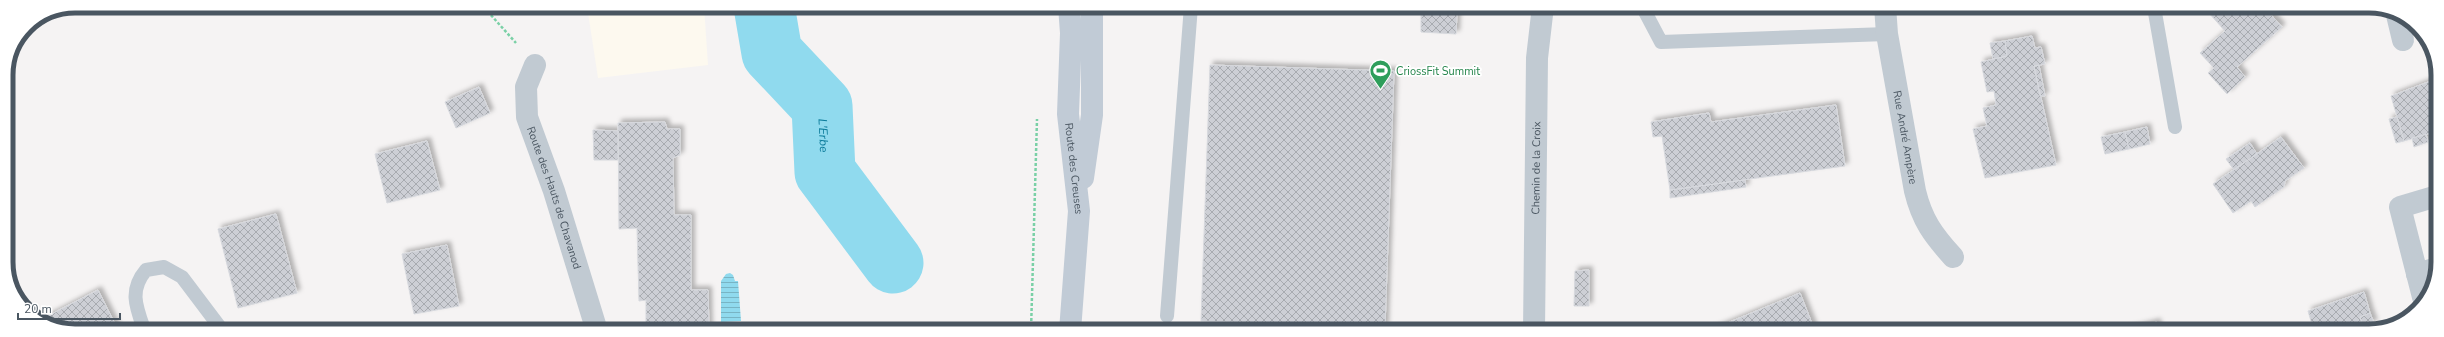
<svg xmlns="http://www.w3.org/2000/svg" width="2444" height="337" font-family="'Nunito Sans',sans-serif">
<defs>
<pattern id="water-rules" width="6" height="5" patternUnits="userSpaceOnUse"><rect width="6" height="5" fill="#90daee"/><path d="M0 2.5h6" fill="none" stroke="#78b4c4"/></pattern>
<pattern id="building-cross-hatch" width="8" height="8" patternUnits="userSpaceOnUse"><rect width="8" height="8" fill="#cdcfd5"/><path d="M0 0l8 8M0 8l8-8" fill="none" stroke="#a8abb0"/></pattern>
<filter id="shadow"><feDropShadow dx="3.5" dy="-3.5" stdDeviation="2" flood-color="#0004"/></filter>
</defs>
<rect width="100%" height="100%" fill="#f5f3f3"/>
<path fill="#fdf9ef" d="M 587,6 L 704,6 L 708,65 L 598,78 Z"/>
<path fill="url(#water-rules)" d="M 730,273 L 733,275 L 735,281 L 738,281 L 741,321 L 721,322 L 721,281 L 726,274 Z"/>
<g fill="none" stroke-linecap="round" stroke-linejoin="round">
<path stroke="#90daee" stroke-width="61" id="s1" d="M 764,6 L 772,53 L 822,106 L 825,172 L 893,263"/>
</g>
<path fill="url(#building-cross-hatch)" stroke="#d7d9de" filter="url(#shadow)" d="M 2213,7 L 2264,7 L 2282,27 L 2237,67 L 2245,77 L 2227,94 L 2208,73 L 2214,68 L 2200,53 L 2225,31 L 2208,12 Z
M 1421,11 L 1457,13 L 1456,34 L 1421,32 Z
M 2032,36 L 2035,48 L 2041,47 L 2045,64 L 2034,66 L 2056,165 L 1985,178 L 1973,129 L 1987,126 L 1983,108 L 1996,105 L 1994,91 L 1987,92 L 1981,62 L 2007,56 L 2005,41 Z
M 2005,41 L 2007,56 L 1993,59 L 1990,43 Z
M 1210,65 L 1394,71 L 1385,327 L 1201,321 Z
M 2039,65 L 2045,96 L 2040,96 L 2034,66 Z
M 2436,79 L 2437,118 L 2431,120 L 2434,132 L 2404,141 L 2391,96 Z
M 479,87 L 490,113 L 456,128 L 445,102 Z
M 1836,105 L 1845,166 L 1670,190 L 1662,136 L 1653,137 L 1651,122 L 1709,113 L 1711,122 Z
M 2397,117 L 2404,141 L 2396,143 L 2389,119 Z
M 665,122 L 667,129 L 680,129 L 680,155 L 673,158 L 674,215 L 691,215 L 691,290 L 708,290 L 709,328 L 646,329 L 646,300 L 639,301 L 637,228 L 619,229 L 618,123 Z
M 2147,127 L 2150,144 L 2129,149 L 2125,132 Z
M 593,130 L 618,131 L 618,160 L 594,160 Z
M 2125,132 L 2129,149 L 2105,154 L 2101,137 Z
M 2426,134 L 2428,142 L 2414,147 L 2412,138 Z
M 2281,137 L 2304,168 L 2285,181 L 2284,187 L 2255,207 L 2251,201 L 2233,213 L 2213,184 Z
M 427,141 L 440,190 L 387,203 L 375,154 Z
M 2250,143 L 2257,154 L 2234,170 L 2226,159 Z
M 1745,180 L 1746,187 L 1670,198 L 1670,190 Z
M 276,214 L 297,293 L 238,308 L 218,229 Z
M 447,245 L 459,306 L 414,314 L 402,254 Z
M 1589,270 L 1589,306 L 1574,306 L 1575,271 Z
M 98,290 L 118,330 L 66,330 L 42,319 Z
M 2364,292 L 2370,313 L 2360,317 L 2364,331 L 2314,331 L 2308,311 Z
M 1800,293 L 1815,331 L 1708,331 Z
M 2370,313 L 2374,323 L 2363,326 L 2360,317 Z
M 2157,322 L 2159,331 L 2121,331 Z"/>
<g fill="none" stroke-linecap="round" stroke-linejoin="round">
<path stroke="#7ad0a6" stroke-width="2.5" stroke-dasharray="3 2" stroke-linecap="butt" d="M 479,6 L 490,14 L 516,43
M 1031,331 L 1037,119"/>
<path stroke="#c1cad2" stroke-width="14" d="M 1642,6 L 1661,42 L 1887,34
M 2154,7 L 2175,127
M 1167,316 L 1191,6
M 144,329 C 136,307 129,290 146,270 L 164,267 L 182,277 L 222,330"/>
<g stroke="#c1cad2" stroke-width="22">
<path id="s2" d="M 1885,6 L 1887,34 L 1915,191 C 1922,220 1933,235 1953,257"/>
<path d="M 2397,15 L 2403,40"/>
<path id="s3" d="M 535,65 L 526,87 L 527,117 L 554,191 L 597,331"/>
<path d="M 2417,274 L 2437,268"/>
<path d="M 2423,297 L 2400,207 L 2437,196"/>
<path id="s4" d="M 1534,331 L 1537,58 L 1543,6"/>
</g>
<g stroke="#c1cbd6" stroke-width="22">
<path id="s5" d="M 1069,6 L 1071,33 L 1068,114 L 1079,211 L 1070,331"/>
<path d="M 1083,178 L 1092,115 L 1092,6"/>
</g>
</g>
<defs>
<symbol id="stadium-pin" viewBox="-11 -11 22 30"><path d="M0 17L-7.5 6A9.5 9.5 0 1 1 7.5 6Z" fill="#2e9e5b" stroke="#fff"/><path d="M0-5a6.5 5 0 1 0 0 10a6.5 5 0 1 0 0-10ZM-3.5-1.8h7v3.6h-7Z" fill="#fff"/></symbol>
</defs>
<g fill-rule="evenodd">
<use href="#stadium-pin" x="1368" y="58" width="25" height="34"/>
</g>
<g text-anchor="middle" stroke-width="3.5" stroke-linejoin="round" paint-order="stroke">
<g font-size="11" fill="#27864d" stroke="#fff" text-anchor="start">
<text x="1396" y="75">CriossFit Summit</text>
</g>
<g font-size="11" fill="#4a5661" stroke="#fff">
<text dy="4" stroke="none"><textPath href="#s2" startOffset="133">Rue André Ampère</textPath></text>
<text dy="4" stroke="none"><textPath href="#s4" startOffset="163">Chemin de la Croix</textPath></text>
<text dy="4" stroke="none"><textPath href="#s5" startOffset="163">Route des Creuses</textPath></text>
<text dy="4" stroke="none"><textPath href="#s3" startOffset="139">Route des Hauts de Chavanod</textPath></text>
</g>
<g font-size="12" font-style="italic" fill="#0c7c9b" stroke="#fff">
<text dy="4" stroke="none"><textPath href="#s1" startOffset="150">L'Erbe</textPath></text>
</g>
</g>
<path d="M0 0H2444V337H0ZM75 13H2369A62 62 0 0 1 2431 75V262A62 62 0 0 1 2369 324H75A62 62 0 0 1 13 262V75A62 62 0 0 1 75 13Z" fill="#fff" fill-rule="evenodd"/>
<path fill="none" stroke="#4a5661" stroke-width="5" d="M75 13H2369A62 62 0 0 1 2431 75V262A62 62 0 0 1 2369 324H75A62 62 0 0 1 13 262V75A62 62 0 0 1 75 13Z"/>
<path d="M18 313v6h102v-6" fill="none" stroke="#4a5661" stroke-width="2"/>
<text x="24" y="313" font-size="12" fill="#4a5661" stroke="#ffffff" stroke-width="3" paint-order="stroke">20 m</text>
</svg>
